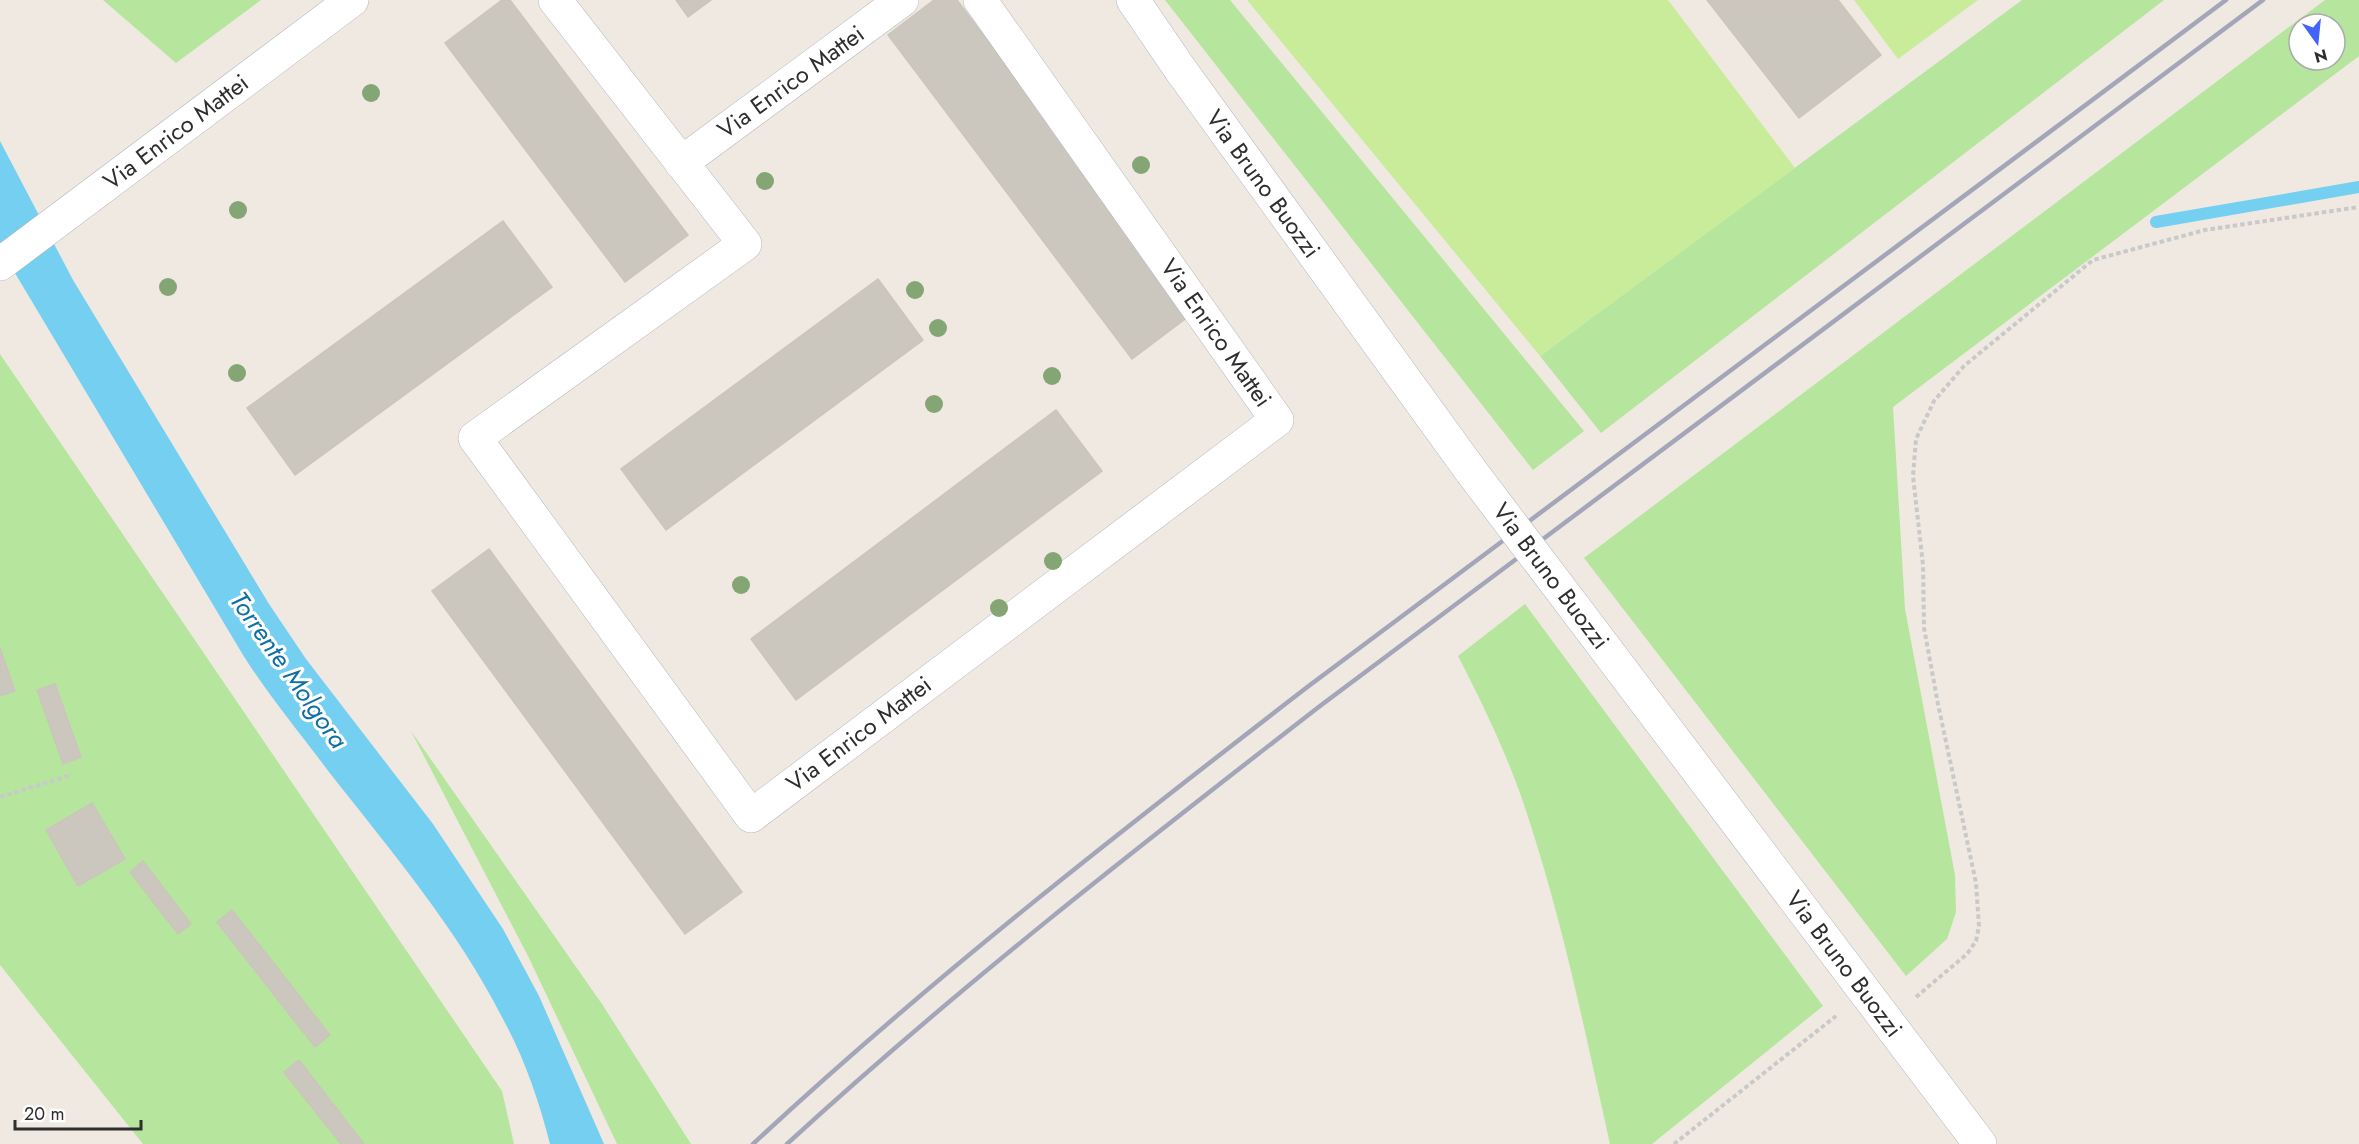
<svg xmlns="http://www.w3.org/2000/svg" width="2359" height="1144" font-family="Jost,sans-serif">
<rect width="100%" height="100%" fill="#efe9e1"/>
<path fill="#b6e59e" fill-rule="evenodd" d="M 103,0 L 261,0 L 176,63 Z
M 1165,0 L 1230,0 L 1584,431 L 1533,470 Z
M 2022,0 L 2164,0 L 1601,433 L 1540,356 Z
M 2325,0 L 2359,0 L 2359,56 L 1893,407 L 1905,609 L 1955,875 L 1956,912 L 1947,939 L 1906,976 L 1584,558 ZM 2299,24 L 2335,24 L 2335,60 L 2299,60 Z
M 0,354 L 502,1091 L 514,1144 L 143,1144 L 0,965 Z
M 1525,604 L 1823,1006 L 1652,1144 L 1610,1144 C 1586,1036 1564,928 1530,823 C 1512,765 1486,710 1458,656 Z
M 411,731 L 602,1004 L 691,1144 L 617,1144 L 529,958 Z"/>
<path fill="#c9ec9a" d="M 1247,0 L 1668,0 L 1795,168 L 1540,356 Z
M 1854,0 L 1978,0 L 1898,59 Z"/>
<path fill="#75cff0" d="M 0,141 L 73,280 L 269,604 L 306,659 L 433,824 L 503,929 L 539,996 L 604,1144 L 550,1144 C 539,1101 525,1060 504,1021 C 459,931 391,851 329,772 C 300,733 269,696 243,655 L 0,248 Z"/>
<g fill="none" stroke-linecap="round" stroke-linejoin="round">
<path stroke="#75cff0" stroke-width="12" d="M 2156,222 L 2359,187"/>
</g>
<path fill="#cbc7bf" stroke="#cbc5ba" stroke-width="1.5" d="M 502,0 L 510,0 L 688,235 L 625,282 L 445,43 Z
M 676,0 L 711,0 L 688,17 Z
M 934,0 L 957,0 L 1193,313 L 1132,359 L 888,35 Z
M 1707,0 L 1838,0 L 1881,55 L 1799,118 Z
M 503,221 L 552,287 L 295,475 L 247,408 Z
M 878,279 L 923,340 L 666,530 L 621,469 Z
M 1056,410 L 1102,471 L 796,700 L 751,639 Z
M 489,549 L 742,892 L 685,934 L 432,591 Z
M 0,648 L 15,691 L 0,696 Z
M 55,684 L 81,757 L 63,764 L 37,690 Z
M 92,803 L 125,859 L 78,886 L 46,830 Z
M 143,861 L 191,924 L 178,934 L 130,872 Z
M 232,910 L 330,1035 L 315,1047 L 217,922 Z
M 299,1060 L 364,1144 L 341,1144 L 284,1072 Z"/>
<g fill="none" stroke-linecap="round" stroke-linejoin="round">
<defs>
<path id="minor" d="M 555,0 L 745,244 L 475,438 L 751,816 L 1277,420 L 980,0
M 1133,0 L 1180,69 L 1471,471
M 681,163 L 902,0
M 0,264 L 352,0
M 1574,607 L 1980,1144"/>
</defs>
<use href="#minor" stroke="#b4b7c1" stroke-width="34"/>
<path stroke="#c9c9c9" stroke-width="4" stroke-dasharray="4.5 3" stroke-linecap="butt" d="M 0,797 L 72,775
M 1916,997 L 1967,954 L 1976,941 L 1979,926 L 1976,883 L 1938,704 L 1924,628 L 1923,565 L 1913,476 L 1916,439 L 1934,401 L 1964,366 L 2093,260 L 2205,230 L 2359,207
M 1674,1144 L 1836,1016"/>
<use href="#minor" stroke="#fff" stroke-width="33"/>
<path stroke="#a3a6b8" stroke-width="4.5" d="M 753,1144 C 928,981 1117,834 1306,688 L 2226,0
M 787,1144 C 957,988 1138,847 1320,706 L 2263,0"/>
<defs>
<path id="minor-bridge" d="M 1471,471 L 1574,607"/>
</defs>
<use href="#minor-bridge" stroke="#b4b7c1" stroke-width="34" stroke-linecap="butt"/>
<use href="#minor-bridge" stroke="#fff" stroke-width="33"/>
</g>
<g fill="#84a574">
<circle cx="371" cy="93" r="9"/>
<circle cx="1141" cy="165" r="9"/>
<circle cx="765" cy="181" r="9"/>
<circle cx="238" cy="210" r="9"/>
<circle cx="168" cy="287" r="9"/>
<circle cx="915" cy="290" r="9"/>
<circle cx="938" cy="328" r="9"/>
<circle cx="237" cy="373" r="9"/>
<circle cx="1052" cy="376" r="9"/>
<circle cx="934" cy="404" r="9"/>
<circle cx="1053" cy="561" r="9"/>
<circle cx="741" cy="585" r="9"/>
<circle cx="999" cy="608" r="9"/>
</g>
<g text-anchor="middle" stroke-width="6" stroke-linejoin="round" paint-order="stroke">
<g font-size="24" fill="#2e2e2e" stroke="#fff">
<text transform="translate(791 82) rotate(-36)" y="8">Via Enrico Mattei</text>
<text transform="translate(176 132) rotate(-37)" y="8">Via Enrico Mattei</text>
<text transform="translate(1263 184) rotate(54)" y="8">Via Bruno Buozzi</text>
<text transform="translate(1216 333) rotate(55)" y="8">Via Enrico Mattei</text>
<text transform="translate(1551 576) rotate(53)" y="8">Via Bruno Buozzi</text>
<text transform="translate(859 734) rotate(-37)" y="8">Via Enrico Mattei</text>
<text transform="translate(1844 964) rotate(53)" y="8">Via Bruno Buozzi</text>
</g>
<g font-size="26" font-style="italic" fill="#0d6fa3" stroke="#fff">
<text transform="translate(289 670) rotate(55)" y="9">Torrente Molgora</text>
</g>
</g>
<g transform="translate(2317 42) rotate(165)"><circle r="28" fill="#ffffff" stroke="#ababab" stroke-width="1.5"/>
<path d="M0-4.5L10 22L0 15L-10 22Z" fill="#4264fb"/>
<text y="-9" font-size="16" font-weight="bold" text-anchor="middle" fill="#2e2e2e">N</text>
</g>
<path d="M15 1120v9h126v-9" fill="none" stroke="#2e2e2e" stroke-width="3"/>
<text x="24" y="1120" font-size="18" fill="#2e2e2e" stroke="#ffffff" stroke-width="4.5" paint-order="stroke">20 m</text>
</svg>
